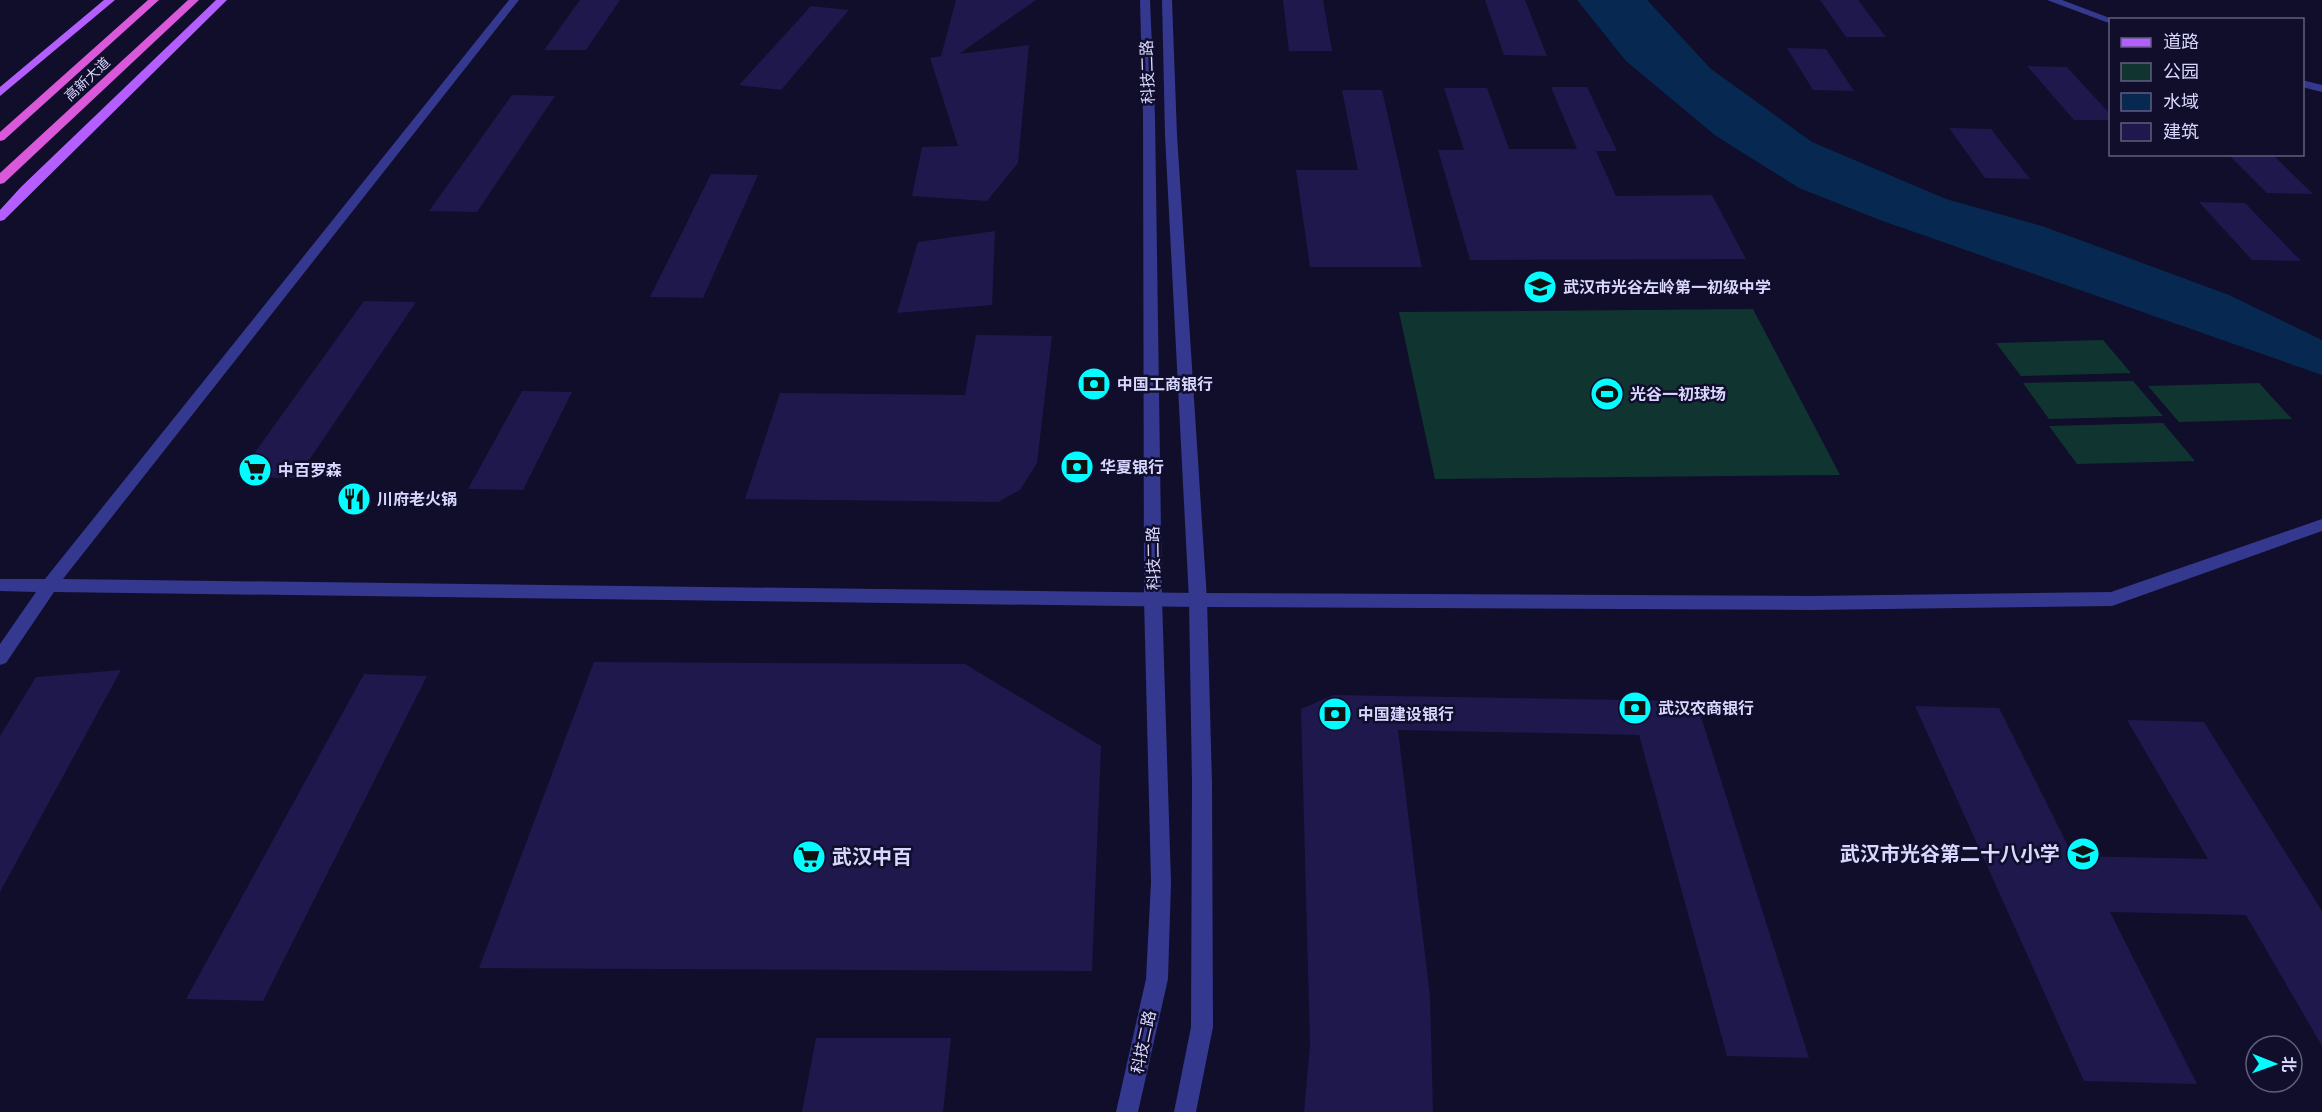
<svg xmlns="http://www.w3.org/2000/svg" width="2322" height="1112" font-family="Quicksand,'Noto Sans SC',sans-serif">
<rect width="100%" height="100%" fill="#100e2a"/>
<path fill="#103531" d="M 1753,309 L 1840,475 L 1435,479 L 1399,312 Z
M 2103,340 L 2131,373 L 2021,376 L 1996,343 Z
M 2133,381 L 2163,416 L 2049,419 L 2023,383 Z
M 2259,383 L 2292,419 L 2179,422 L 2148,386 Z
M 2163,423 L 2195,461 L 2077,464 L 2049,426 Z"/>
<path fill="#072850" d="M 1577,0 L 1647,0 L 1711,69 L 1812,142 L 1946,199 L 2042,226 L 2229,295 L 2322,340 L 2322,375 L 1880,220 L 1799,188 L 1716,136 L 1626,61 Z"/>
<path fill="#1e184d" d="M 580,0 L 620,0 L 586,50 L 544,50 Z
M 956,0 L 1036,0 L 959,54 L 1029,45 L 1018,163 L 987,201 L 912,196 L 922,147 L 958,146 L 930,58 L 941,56 Z
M 1283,0 L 1323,0 L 1332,51 L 1289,51 Z
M 1485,0 L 1525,0 L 1547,56 L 1504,55 Z
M 1820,0 L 1858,0 L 1886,37 L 1846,37 Z
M 811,6 L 849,10 L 781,90 L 739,85 Z
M 1787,48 L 1826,49 L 1854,91 L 1813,90 Z
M 2027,66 L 2067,67 L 2110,114 L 2110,120 L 2074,120 Z
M 1551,87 L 1587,87 L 1617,151 L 1596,151 L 1616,196 L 1712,195 L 1746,259 L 1470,260 L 1438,150 L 1464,150 L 1444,88 L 1487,88 L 1509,149 L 1577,149 Z
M 1342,90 L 1382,90 L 1422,267 L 1310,267 L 1296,170 L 1358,170 Z
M 512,95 L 555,96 L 477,212 L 429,211 Z
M 1949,128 L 1991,129 L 2030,179 L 1985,178 Z
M 2228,154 L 2272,154 L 2313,194 L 2267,193 Z
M 711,174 L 758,175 L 703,298 L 650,297 Z
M 2199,202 L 2245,203 L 2301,261 L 2252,260 Z
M 995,231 L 992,305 L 897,313 L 918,242 Z
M 364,301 L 416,302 L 297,478 L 237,477 Z
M 976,335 L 1052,336 L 1037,463 L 1020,490 L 998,502 L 745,499 L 780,393 L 965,395 Z
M 522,391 L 572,392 L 523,490 L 468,489 Z
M 594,662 L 965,664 L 1101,746 L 1092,971 L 479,968 Z
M 121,670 L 0,892 L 0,736 L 36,677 Z
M 364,674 L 427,676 L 263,1001 L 186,999 Z
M 1333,695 L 1696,701 L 1809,1058 L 1727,1056 L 1639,735 L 1398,730 L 1430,996 L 1433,1112 L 1304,1112 L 1310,1045 L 1301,709 Z
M 1915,706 L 1999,708 L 2073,856 L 2208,859 L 2127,720 L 2204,722 L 2322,911 L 2322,1046 L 2246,915 L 2110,912 L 2197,1084 L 2084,1081 Z
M 816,1038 L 951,1038 L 943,1112 L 802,1112 Z"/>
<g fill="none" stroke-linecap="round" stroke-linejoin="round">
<path fill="#34388e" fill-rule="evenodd" d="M 509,0 L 519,0 L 63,579 L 1198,593 L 1811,596 L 2111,592 L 2322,519 L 2322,531 L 2112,606 L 1811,610 L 1198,607 L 54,592 L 6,663 L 0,665 L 0,644 L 36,592 L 0,591 L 0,579 L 45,579 Z
M 2047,0 L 2062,0 L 2115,20 L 2110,20 L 2110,23 L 2106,22 Z
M 2302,80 L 2322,85 L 2322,92 L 2302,87 Z"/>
<path fill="#34388e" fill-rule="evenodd" d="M 1140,0 L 1150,0 L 1155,116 L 1162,599 L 1171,882 L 1168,979 L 1138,1112 L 1116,1112 L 1146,979 L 1151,882 L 1144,599 L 1143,116 Z
M 1162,0 L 1172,0 L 1177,135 L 1207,600 L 1212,783 L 1213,1027 L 1196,1112 L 1174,1112 L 1191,1027 L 1192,783 L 1189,600 L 1165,135 Z"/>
<path fill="#b55eff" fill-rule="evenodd" d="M 104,0 L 115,0 L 0,96 L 0,87 Z
M 216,0 L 227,0 L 4,220 L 0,221 L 0,210 L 21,187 Z"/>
<path fill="#da58da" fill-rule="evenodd" d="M 148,0 L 159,0 L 4,140 L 0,141 L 0,132 Z
M 188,0 L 199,0 L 4,183 L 0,184 L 0,173 Z"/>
</g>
<defs>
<symbol id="school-disc" viewBox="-11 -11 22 22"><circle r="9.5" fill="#03fcff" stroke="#100e2a"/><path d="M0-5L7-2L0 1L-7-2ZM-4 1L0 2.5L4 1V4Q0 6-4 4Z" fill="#111"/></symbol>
<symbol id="bank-disc" viewBox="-11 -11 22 22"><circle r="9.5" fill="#03fcff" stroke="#100e2a"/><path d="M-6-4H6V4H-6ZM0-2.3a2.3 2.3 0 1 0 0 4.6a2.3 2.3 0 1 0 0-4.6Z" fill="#111"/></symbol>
<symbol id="stadium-disc" viewBox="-11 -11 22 22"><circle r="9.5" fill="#03fcff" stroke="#100e2a"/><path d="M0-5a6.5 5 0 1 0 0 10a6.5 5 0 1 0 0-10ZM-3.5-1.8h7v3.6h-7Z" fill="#111"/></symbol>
<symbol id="supermarket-disc" viewBox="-11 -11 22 22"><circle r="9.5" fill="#03fcff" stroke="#100e2a"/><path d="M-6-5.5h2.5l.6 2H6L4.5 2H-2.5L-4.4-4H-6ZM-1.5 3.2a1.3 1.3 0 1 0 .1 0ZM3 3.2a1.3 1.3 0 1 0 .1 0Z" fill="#111"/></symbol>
<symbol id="restaurant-disc" viewBox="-11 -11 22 22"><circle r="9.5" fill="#03fcff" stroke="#100e2a"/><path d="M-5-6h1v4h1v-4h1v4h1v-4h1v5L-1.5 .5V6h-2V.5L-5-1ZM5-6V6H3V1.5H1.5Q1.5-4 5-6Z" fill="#111"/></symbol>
</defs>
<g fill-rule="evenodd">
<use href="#school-disc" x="1521" y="268" width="38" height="38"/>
<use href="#bank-disc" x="1075" y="365" width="38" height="38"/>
<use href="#stadium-disc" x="1588" y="375" width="38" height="38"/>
<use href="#bank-disc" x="1058" y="448" width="38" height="38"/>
<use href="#supermarket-disc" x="236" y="451" width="38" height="38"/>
<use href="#restaurant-disc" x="335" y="480" width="38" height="38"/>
<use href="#bank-disc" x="1616" y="689" width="38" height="38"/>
<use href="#bank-disc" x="1316" y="695" width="38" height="38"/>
<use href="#school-disc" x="2064" y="835" width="38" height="38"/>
<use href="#supermarket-disc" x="790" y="838" width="38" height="38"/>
</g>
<g text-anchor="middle" stroke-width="5" stroke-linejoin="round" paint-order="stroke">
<g font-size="14" fill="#d8d7ff" stroke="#100e2a">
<text transform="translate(87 79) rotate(-43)" y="5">高新大道</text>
</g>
<g font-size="16" fill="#d8d7ff" stroke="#100e2a">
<text transform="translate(1147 72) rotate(-92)" y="6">科技二路</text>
<text transform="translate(1153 558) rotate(-91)" y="6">科技二路</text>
<text transform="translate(1143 1042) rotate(-78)" y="6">科技二路</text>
</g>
<g font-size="16" font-weight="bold" fill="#d8d7ff" stroke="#100e2a" text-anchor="start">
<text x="1563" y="293">武汉市光谷左岭第一初级中学</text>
<text x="1117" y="390">中国工商银行</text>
<text x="1630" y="400">光谷一初球场</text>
<text x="1100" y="473">华夏银行</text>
<text x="278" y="476">中百罗森</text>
<text x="377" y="505">川府老火锅</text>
<text x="1658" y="714">武汉农商银行</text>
<text x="1358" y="720">中国建设银行</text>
</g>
<g font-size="20" font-weight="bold" fill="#d8d7ff" stroke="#100e2a" text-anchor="end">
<text x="2060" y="861">武汉市光谷第二十八小学</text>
<text x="832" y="864" text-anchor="start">武汉中百</text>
</g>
</g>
<rect x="2109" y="18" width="195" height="138" fill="#100e2a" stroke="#605e7f" stroke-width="1.5"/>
<rect x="2121" y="38" width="30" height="9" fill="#b55eff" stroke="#605e7f" stroke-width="1.5"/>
<text x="2163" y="48" font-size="18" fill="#d8d7ff">道路</text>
<rect x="2121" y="63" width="30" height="18" fill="#103531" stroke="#605e7f" stroke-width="1.5"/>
<text x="2163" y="78" font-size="18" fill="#d8d7ff">公园</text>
<rect x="2121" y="93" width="30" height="18" fill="#072850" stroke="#605e7f" stroke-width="1.5"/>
<text x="2163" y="108" font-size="18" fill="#d8d7ff">水域</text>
<rect x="2121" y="123" width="30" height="18" fill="#1e184d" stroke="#605e7f" stroke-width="1.5"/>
<text x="2163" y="138" font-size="18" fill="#d8d7ff">建筑</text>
<g transform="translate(2274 1064) rotate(91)"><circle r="28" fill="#100e2a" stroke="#605e7f" stroke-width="1.5"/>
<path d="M0-4.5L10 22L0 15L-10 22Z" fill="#03fcff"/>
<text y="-9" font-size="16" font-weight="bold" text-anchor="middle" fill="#d8d7ff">北</text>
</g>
</svg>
